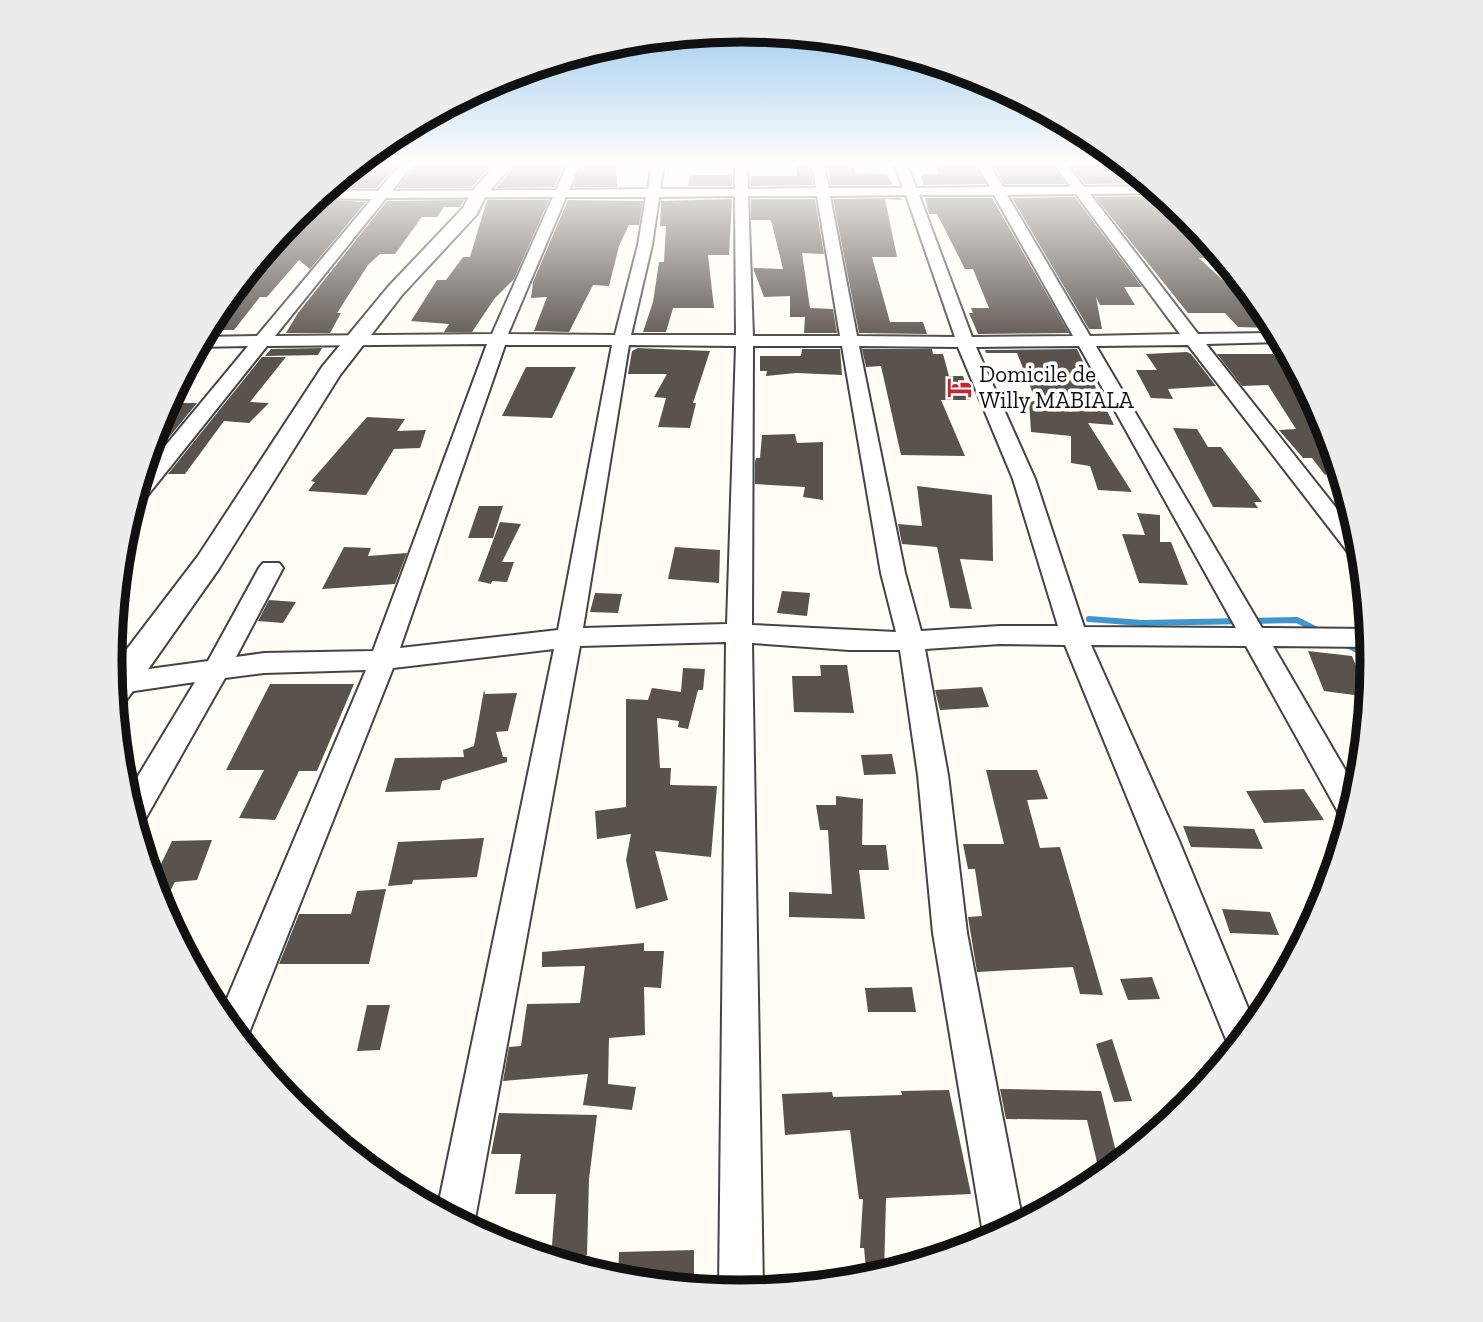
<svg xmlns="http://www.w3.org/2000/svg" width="1483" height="1322" font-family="'Zilla Slab',serif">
<rect width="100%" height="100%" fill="#fffdf5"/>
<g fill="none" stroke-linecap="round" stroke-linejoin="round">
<path stroke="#3f96cf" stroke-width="6" d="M 1089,619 L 1142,623 L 1297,620 L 1321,632
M 1345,644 L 1372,657"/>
</g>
<path fill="#5a524d" d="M 382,164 L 398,164 L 377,188 L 327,188 L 342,176 L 357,177 L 367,165 Z
M 416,164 L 493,164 L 471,188 L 397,188 Z
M 516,164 L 565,164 L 554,187 L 496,188 Z
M 582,164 L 616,164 L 617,187 L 573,187 Z
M 796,164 L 810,164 L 813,185 L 751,186 L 750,176 L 797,176 Z
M 827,164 L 852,164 L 855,173 L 887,174 L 893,185 L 831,185 Z
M 945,164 L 974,164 L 986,184 L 923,185 L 921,174 L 938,174 L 936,166 Z
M 992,164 L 1051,164 L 1066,184 L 1004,184 Z
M 1069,164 L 1126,164 L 1148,183 L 1085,184 Z
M 690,175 L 732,175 L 732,186 L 688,186 Z
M 1160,196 L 1219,258 L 1199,258 L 1274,328 L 1238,327 L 1225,313 L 1188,313 L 1095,197 Z
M 1075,197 L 1142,287 L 1124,287 L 1135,305 L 1100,305 L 1096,297 L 1102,329 L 1089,329 L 1012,198 Z
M 900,198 L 902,200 L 885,199 L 897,257 L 872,257 L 890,322 L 923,322 L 927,334 L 859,333 L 833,199 Z
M 925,198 L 992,198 L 1069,333 L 978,334 L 969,313 L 973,313 L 971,308 L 989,308 L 973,269 L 965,269 L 937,214 L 929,214 Z
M 314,199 L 366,202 L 310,269 L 299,260 L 267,297 L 260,297 L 234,330 L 210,330 L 235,297 L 228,297 L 295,214 Z
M 732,199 L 729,255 L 708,255 L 714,308 L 673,308 L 666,332 L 643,332 L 653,302 L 659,262 L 664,262 L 666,226 L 660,226 L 661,201 Z
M 751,199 L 815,199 L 824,254 L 802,253 L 810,308 L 833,309 L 837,333 L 804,333 L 805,317 L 790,317 L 790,296 L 764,297 L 753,268 L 783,269 L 771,220 L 751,220 Z
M 464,200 L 460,207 L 444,207 L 437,217 L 422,217 L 395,254 L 380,254 L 368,265 L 337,313 L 341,313 L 330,333 L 286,333 L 298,313 L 387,201 Z
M 487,200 L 549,200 L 514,279 L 495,298 L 472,332 L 444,332 L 449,324 L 411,321 L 437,280 L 446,280 L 463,257 L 470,257 Z
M 568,200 L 643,201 L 639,225 L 629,225 L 619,246 L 609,286 L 593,285 L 569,332 L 534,331 L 547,297 L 531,298 L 533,282 Z
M 322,348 L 318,355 L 265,356 L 271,349 Z
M 638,348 L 710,351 L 693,403 L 696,403 L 690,428 L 658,427 L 666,398 L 654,397 L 667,374 L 628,374 L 632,351 Z
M 802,349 L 840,349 L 842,375 L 796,373 L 766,376 L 767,371 L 760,371 L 760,356 L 801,356 Z
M 862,349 L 932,349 L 933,354 L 943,354 L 949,376 L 963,376 L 970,400 L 941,400 L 965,456 L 901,455 L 881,366 L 866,367 Z
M 1077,349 L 1114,425 L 1088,423 L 1132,492 L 1098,490 L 1090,466 L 1071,463 L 1071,436 L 1031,432 L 1029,401 L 1036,401 L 1017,353 L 986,353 L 985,350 Z
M 1187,352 L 1191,354 L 1216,386 L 1168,389 L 1173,399 L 1151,398 L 1136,370 L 1157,370 L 1146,354 Z
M 1217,354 L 1273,354 L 1325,422 L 1339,465 L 1325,475 L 1312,458 L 1303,458 L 1279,430 L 1296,429 L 1268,385 L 1242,386 Z
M 262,357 L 286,357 L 250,402 L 269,403 L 249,423 L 224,421 L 185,474 L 168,474 Z
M 526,367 L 576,367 L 552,418 L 502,416 Z
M 182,403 L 197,403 L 144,468 L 155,429 Z
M 367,417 L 405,419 L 397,431 L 426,430 L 420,448 L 394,449 L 366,495 L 308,491 L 315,482 L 311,481 Z
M 1173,428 L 1197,429 L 1208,447 L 1221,447 L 1262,502 L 1254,502 L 1258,508 L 1213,507 Z
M 795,434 L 797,443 L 823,442 L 823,500 L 803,497 L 805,487 L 755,484 L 755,462 L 756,458 L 760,458 L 762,435 Z
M 917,486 L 992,495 L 993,561 L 960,559 L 972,609 L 950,608 L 937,547 L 902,544 L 898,524 L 922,526 Z
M 479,506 L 503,506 L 493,538 L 468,538 Z
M 1137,513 L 1160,515 L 1160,542 L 1171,542 L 1188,585 L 1139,583 L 1122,534 L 1145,535 Z
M 500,522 L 521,524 L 502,562 L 514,562 L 507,582 L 492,581 L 491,584 L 478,581 Z
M 344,547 L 371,548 L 368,556 L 407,553 L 395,584 L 322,589 Z
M 675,547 L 720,550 L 719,583 L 668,579 Z
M 782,591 L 810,593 L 807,616 L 777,613 Z
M 595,593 L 622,594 L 618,613 L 590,612 Z
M 269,600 L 296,602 L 283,623 L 258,621 Z
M 1308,651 L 1352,656 L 1369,697 L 1324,691 Z
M 820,665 L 847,665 L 854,713 L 794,712 L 792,676 L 821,676 Z
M 683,668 L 705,669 L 703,690 L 698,690 L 688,729 L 678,727 L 679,721 L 657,718 L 660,768 L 671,768 L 670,785 L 717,786 L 711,857 L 655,851 L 668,900 L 636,909 L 626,860 L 631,834 L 597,839 L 595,811 L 626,807 L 626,699 L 648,700 L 652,688 L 681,692 Z
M 270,684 L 354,684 L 317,771 L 299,771 L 275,820 L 239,818 L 264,770 L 226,770 Z
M 982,687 L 989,707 L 940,710 L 935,690 Z
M 484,690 L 485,694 L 517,693 L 508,731 L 496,732 L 503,757 L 507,757 L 507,762 L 442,781 L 440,790 L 385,792 L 395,758 L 464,757 L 463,750 L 474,746 Z
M 892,754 L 896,774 L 864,775 L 861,755 Z
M 986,770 L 1037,770 L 1048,799 L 1027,800 L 1040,848 L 1060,847 L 1103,995 L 1080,994 L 1073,967 L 977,972 L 968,917 L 982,916 L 975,869 L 968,869 L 963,844 L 1004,844 Z
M 1304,789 L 1324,820 L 1264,823 L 1246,791 Z
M 836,796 L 863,799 L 862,845 L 886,845 L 889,870 L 859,870 L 865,919 L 789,917 L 789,892 L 832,894 L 828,830 L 820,830 L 816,805 L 836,805 Z
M 1183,826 L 1254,829 L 1263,849 L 1191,847 Z
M 484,838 L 477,877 L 413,880 L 412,884 L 388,886 L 398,842 Z
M 212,840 L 197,880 L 175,882 L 161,908 L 152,883 L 172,841 Z
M 386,889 L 369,964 L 279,964 L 299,914 L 351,914 L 357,891 Z
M 1222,909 L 1270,912 L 1279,935 L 1230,933 Z
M 644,943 L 644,951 L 664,951 L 661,988 L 644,987 L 645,1035 L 609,1038 L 608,1084 L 636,1087 L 632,1110 L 583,1105 L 588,1074 L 503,1081 L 509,1047 L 521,1046 L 527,1004 L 580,1003 L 585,966 L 542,967 L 542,952 Z
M 1152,977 L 1160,999 L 1128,1000 L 1120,979 Z
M 912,987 L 916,1012 L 868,1012 L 865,988 Z
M 367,1005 L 390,1005 L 380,1050 L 357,1051 Z
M 1112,1039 L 1132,1101 L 1114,1102 L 1096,1044 Z
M 1000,1089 L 1101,1091 L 1119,1164 L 1101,1179 L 1087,1120 L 1006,1119 Z
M 949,1090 L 971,1194 L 886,1198 L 884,1274 L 867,1279 L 864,1248 L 860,1248 L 863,1199 L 859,1199 L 850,1130 L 785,1135 L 782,1094 L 832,1092 L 833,1097 L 902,1095 L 901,1091 Z
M 499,1113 L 597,1115 L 589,1179 L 587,1255 L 551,1258 L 556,1194 L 515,1194 L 521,1154 L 491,1154 Z
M 694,1250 L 694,1278 L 618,1278 L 619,1252 Z"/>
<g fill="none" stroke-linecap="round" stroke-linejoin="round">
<defs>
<path id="minor" d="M 401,164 L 413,164 L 392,191 L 556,190 L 568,164 L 580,164 L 569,190 L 648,189 L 652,164 L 664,164 L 660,189 L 735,189 L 735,164 L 747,164 L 748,189 L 816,188 L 812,164 L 824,164 L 829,188 L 903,188 L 895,164 L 907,164 L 916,188 L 990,187 L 977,164 L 989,164 L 1003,187 L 1071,187 L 1054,164 L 1066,164 L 1084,187 L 1153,186 L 1161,193 L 1090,194 L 1198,334 L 1278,333 L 1284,342 L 1206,344 L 1360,538 L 1363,562 L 1354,560 L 1188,345 L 1096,346 L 1262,628 L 1370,629 L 1370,647 L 1273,646 L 1358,792 L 1349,822 L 1342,819 L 1246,646 L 1091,645 L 1179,841 L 1255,1025 L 1232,1054 L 1065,645 L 1000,644 L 925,649 L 948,775 L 967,933 L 1023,1223 L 987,1242 L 983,1233 L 933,933 L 918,775 L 900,650 L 849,650 L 752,643 L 763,1290 L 719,1290 L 726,642 L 580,646 L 473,1230 L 437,1211 L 554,649 L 393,668 L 245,1043 L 220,1015 L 366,670 L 264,673 L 225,678 L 143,823 L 135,826 L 126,796 L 195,682 L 114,694 L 112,674 L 208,661 L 259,568 L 263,563 L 279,563 L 283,568 L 236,657 L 264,653 L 373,651 L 487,344 L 267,346 L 143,501 L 133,502 L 142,474 L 248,346 L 197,347 L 202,337 L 257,336 L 372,199 L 316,198 L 324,191 L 378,191 ZM 1076,194 L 1180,334 L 1090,336 L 1007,195 ZM 906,195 L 955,337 L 857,336 L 830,196 ZM 919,195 L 994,195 L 1073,336 L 972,337 ZM 735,196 L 736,335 L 631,335 L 652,245 L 659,197 ZM 748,196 L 817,196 L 840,336 L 753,336 ZM 553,197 L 492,334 L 275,336 L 386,198 ZM 566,197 L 646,197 L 638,245 L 615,335 L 508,334 ZM 505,345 L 612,345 L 558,630 L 400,648 ZM 629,345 L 736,346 L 727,624 L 583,628 ZM 753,346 L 842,346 L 881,573 L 896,632 L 752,625 ZM 859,346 L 958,347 L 1013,479 L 1058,626 L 1000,626 L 921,631 L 905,573 ZM 1079,346 L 1236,628 L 1084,627 L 1035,479 L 976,347 Z"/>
<path id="tertiary" d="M 497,164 L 513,164 L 486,195 L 477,214 L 402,295 L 340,375 L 218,570 L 125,702 L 115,706 L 111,670 L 198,556 L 322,367 L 388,287 L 463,208 L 472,191 Z"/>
</defs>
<use href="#minor" stroke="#444" stroke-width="4"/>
<use href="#tertiary" stroke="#444" stroke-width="4"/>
<use href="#minor" fill="#fff" fill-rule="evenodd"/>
<use href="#tertiary" fill="#fff" fill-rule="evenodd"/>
</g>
<linearGradient id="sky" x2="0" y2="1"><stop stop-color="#95c6ee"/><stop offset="0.47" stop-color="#fffefa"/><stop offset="1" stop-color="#fffefa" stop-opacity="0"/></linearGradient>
<rect width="1483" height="349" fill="url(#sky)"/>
<defs>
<symbol id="hotel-bare" viewBox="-9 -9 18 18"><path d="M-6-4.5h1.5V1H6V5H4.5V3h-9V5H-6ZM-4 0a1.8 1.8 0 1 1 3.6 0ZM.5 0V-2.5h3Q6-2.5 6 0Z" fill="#c4262e" stroke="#fff" stroke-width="2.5" paint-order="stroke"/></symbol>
</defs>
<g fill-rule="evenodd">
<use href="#hotel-bare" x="942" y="370" width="35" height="35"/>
</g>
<g text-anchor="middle" stroke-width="7" stroke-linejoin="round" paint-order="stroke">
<g font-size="23" fill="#111" stroke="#fff" text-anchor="start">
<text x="979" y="382">Domicile de<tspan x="979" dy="26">Willy MABIALA</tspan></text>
</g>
</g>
<path d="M0 0H1483V1322H0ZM122 661a619 619 0 1 1 1238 0a619 619 0 1 1-1238 0Z" fill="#ececec" fill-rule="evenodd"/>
<path fill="none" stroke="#111" stroke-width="9" d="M122 661a619 619 0 1 1 1238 0a619 619 0 1 1-1238 0Z"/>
</svg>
